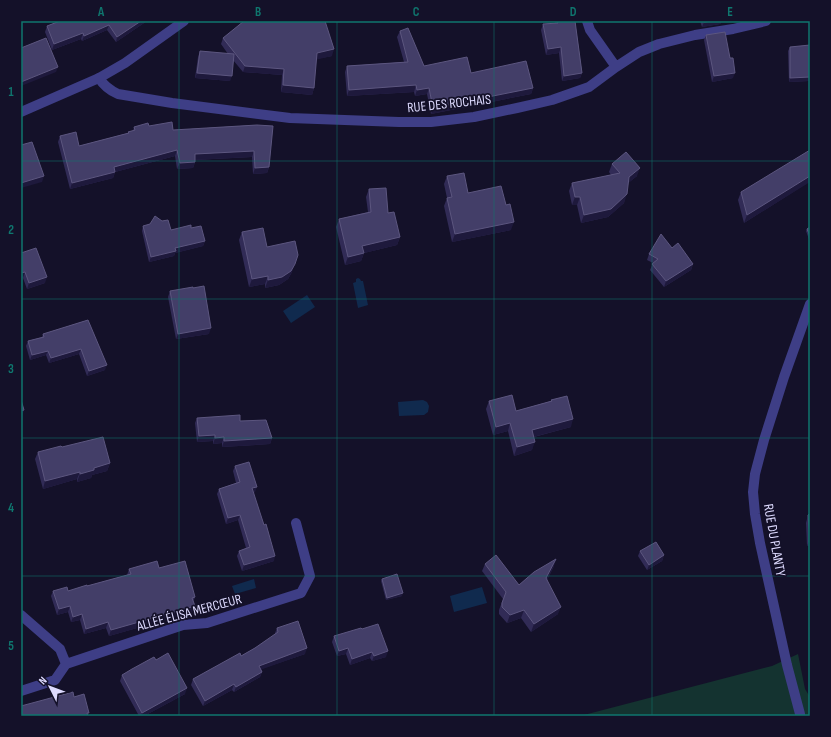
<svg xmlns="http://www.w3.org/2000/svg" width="831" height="737" font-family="'Sofia Sans Condensed',sans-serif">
<rect width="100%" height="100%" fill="#141129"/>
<path fill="#143330" d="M 798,654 L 805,689 L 810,697 L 810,716 L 580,716 L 772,666 Z"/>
<path fill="#102a4e" d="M 358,278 L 360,279 L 361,281 L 363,281 L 368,305 L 358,308 L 353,283 L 356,282 L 356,279 Z
M 307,295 L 315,307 L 291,323 L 283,311 Z
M 423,400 L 427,402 L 429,406 L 428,412 L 424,415 L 399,416 L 398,402 Z
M 254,579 L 256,588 L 235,594 L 232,586 Z
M 482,587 L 487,603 L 454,612 L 450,596 Z"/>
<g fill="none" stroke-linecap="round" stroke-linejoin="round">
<path stroke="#3e3e86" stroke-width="10" d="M 587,21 L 590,30 L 616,67
M 99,78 C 104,86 109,90 118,94 L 172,103 L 290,118 L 399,122 L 431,122 L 474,117 L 517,108 L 552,100 L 589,87 L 616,67 L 639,52 L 659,44 L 695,35 L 733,29 L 766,21
M 21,615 L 60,649 L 66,664
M 21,691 L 55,680 L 66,664 L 183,625 L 207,623 L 301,593 L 310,576 L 296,523
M 800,714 L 787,665 L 760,543 L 755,514 L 753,492 L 755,474 L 764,440 L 784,377 L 810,304"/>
<path stroke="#3e3e86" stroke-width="10" d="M 21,112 L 99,78 L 125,63 L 184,21"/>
</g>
<path fill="#312b56" d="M 59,21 L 147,21 L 116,42 L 107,30 L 82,41 L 81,39 L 52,50 L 45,32 L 47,26 Z
M 554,21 L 575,21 L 582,73 L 580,78 L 562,81 L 559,53 L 546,55 L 541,30 L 543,24 L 555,23 Z
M 700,21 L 722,21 L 720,24 L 702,27 Z
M 400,31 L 424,66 L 471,73 L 533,88 L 531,94 L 431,114 L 427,94 L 415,96 L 414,92 L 347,96 L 345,72 L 347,66 L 404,62 L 397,37 Z
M 706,35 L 733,78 L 712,82 L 704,40 Z
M 223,38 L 332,56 L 316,59 L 314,88 L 312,95 L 281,92 L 282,75 L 243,72 L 233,60 L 230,81 L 195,78 L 198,57 L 200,51 L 228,54 L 221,44 Z
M 790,47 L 809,81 L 789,82 L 788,51 Z
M 257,125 L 269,167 L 267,173 L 253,174 L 252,157 L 195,160 L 195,162 L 193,168 L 177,169 L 175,156 L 115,172 L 113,178 L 70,189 L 58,142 L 60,136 L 79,146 L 128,133 L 128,132 L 133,131 L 134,127 L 149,126 L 173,130 Z
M 612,164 L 637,176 L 628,183 L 624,203 L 608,217 L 581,223 L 577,205 L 572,205 L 569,191 L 572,183 L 611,175 L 609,172 Z
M 447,176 L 468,193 L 506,205 L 511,230 L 452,242 L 444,206 L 447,198 L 444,184 Z
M 801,187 L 744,223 L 738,200 L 741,192 Z
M 369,189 L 388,213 L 400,237 L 397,245 L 364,253 L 361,261 L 345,265 L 336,227 L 339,219 L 368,212 L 366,197 Z
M 810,222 L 810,242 L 806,231 L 807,229 L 810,227 L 809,225 Z
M 143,226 L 171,230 L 191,228 L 205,241 L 203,246 L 175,253 L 174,256 L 149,262 L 142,231 Z
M 242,232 L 267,247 L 292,272 L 288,279 L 279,285 L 265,288 L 265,284 L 249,287 L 239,240 Z
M 672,248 L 693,264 L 691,270 L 664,287 L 650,270 L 653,263 L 647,260 L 649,254 Z
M 21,253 L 45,283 L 27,289 L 23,278 L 21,278 Z
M 170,291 L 209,334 L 176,339 L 168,297 Z
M 88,320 L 105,370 L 87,376 L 79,354 L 49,363 L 46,355 L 30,360 L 26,346 L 28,341 L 42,337 L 43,334 Z
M 551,400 L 571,427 L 534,437 L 532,450 L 514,456 L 508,431 L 493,435 L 486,409 L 489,401 L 516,411 L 551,401 Z
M 197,418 L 240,421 L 272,438 L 270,444 L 222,447 L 222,443 L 213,444 L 213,441 L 197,442 L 195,423 Z
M 62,447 L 110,463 L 107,471 L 92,475 L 91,478 L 77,482 L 77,479 L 43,489 L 35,459 L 38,452 Z
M 235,466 L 255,492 L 253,493 L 274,561 L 242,571 L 237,556 L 239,551 L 246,548 L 238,520 L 226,524 L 217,494 L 219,489 L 236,483 L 233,471 Z
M 810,513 L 810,545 L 807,546 L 806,523 L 808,515 Z
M 640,551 L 664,555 L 662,561 L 647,570 L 638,556 Z
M 485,564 L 519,585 L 554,566 L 547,580 L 558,614 L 531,632 L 521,618 L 507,623 L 499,614 L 499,610 L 503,599 L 482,571 Z
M 159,568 L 195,597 L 193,602 L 193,612 L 109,636 L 106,628 L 84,634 L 80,620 L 71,622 L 68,612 L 57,615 L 51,596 L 53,591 L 68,591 L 87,586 L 127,575 L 129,569 Z
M 382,579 L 402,596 L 386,600 L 381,581 Z
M 277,628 L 305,654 L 261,669 L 262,672 L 260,677 L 234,692 L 232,690 L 203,706 L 191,685 L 193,679 L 241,656 L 255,648 L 275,635 L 275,633 Z
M 334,636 L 386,657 L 372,661 L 370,658 L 350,665 L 346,654 L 337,656 L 332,642 Z
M 156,660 L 185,694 L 144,716 L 139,716 L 120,681 L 122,675 Z"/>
<path fill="#1e193c" d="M 141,21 L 147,21 L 116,42 L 117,37 Z
M 712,21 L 722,21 L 720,24 L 702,27 L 704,22 Z
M 109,25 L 107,30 L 82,41 L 84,36 Z
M 83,33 L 81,39 L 52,50 L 54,44 Z
M 561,47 L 559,53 L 546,55 L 548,49 Z
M 334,49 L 332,56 L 315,60 L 317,53 Z
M 245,66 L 284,69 L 282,75 L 243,72 Z
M 58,67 L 56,72 L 21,86 L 21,82 Z
M 197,73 L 232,76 L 230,81 L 195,78 Z
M 582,73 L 580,78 L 562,81 L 564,76 Z
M 735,73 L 733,78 L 712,82 L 714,76 Z
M 810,75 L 809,81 L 789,82 L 790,78 Z
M 283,85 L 314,88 L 312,95 L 281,92 Z
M 416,85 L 414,92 L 347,96 L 349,90 Z
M 429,88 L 427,94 L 415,96 L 417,90 Z
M 533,88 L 531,94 L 431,114 L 433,108 Z
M 177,150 L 175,156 L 115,172 L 113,178 L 70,189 L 72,183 L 114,167 Z
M 254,151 L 252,157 L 193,160 L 195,154 Z
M 195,162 L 193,168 L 177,169 L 180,163 Z
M 269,167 L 267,173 L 253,174 L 255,168 Z
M 640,168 L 637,176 L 626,185 L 629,177 Z
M 44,176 L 42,182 L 21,188 L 21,183 Z
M 810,176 L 810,182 L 744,223 L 747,215 Z
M 627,194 L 624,203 L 608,217 L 581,223 L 584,215 Z
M 575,197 L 580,197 L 577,205 L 572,205 Z
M 514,222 L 511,230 L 452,242 L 455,234 Z
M 400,237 L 397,245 L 360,254 L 362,246 Z
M 205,241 L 203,246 L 175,253 L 174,256 L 149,262 L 151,257 L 175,248 Z
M 364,253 L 361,261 L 345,265 L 348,257 Z
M 295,264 L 292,272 L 288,279 L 279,285 L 265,288 L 268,280 Z
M 693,264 L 691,270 L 664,287 L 666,281 Z
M 25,272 L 23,278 L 21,278 L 21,273 Z
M 268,276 L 265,284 L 249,287 L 252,279 Z
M 47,277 L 45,283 L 27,289 L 29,283 Z
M 211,328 L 209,334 L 176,339 L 178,334 Z
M 81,349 L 79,354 L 49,363 L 51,358 Z
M 48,351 L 46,355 L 30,360 L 32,355 Z
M 107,365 L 105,370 L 87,376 L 89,371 Z
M 24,410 L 22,416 L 21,416 L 21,411 Z
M 573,419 L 571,427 L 529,438 L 532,430 Z
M 510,423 L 508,431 L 493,435 L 496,427 Z
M 215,435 L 213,441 L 197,442 L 199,436 Z
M 224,437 L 222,443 L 213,444 L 215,438 Z
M 272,438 L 270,444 L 222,447 L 224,441 Z
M 535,442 L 532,450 L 514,456 L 517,447 Z
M 110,463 L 107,471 L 92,475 L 91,478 L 77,482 L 80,474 L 94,468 Z
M 80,472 L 77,479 L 43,489 L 45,481 Z
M 257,487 L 255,492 L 250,494 L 252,488 Z
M 240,515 L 238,520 L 226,524 L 228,518 Z
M 810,539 L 810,545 L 807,546 Z
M 664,555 L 662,561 L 647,570 L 649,565 Z
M 275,556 L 274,561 L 242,571 L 244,565 Z
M 556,559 L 554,566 L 544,586 L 546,578 Z
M 403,593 L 402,596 L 386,600 L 387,598 Z
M 70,606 L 68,612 L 57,615 L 59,609 Z
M 195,606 L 193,612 L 109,636 L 111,630 Z
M 561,607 L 558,614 L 531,632 L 534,624 Z
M 524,610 L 521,618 L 507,623 L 510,615 Z
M 82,614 L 80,620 L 71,622 L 73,617 Z
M 108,622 L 106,628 L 84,634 L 86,629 Z
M 307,648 L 305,654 L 257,671 L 259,666 Z
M 348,648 L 346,654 L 337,656 L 339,651 Z
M 388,651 L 386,657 L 372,661 L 374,656 Z
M 372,652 L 370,658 L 350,665 L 352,659 Z
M 262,672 L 260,677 L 234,692 L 236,687 Z
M 234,684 L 232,690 L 203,706 L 205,701 Z
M 187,688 L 185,694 L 144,716 L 141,716 L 142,713 Z"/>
<path fill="#433e68" stroke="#5c567f" d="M 60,21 L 141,21 L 117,37 L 109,25 L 84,36 L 83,33 L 54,44 L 47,26 Z
M 244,21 L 325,21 L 334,49 L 317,53 L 314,88 L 283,85 L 284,69 L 245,66 L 223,38 Z
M 557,21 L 575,21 L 582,73 L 564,76 L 561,47 L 548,49 L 543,24 L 558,23 Z
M 703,21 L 712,21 L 704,22 Z
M 408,28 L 424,66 L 467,57 L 471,73 L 526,61 L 533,88 L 433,108 L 429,88 L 417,90 L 416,85 L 349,90 L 347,66 L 408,62 L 400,31 Z
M 725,32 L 730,58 L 733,58 L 735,73 L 714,76 L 706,35 Z
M 46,38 L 58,67 L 21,82 L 21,48 Z
M 810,45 L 810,77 L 790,78 L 790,47 Z
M 200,51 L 234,54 L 232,76 L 197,73 Z
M 172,122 L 173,130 L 257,125 L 273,126 L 269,167 L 255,168 L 254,151 L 195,154 L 195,162 L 180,163 L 177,150 L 114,167 L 115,172 L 72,183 L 60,136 L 76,132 L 79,146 L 129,133 L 128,132 L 135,130 L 134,127 L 148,123 L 149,126 Z
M 32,142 L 44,176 L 21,183 L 21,145 Z
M 810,150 L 810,176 L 747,215 L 741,192 Z
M 626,152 L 640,168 L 629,177 L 627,194 L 611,209 L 584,215 L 580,197 L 575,197 L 572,183 L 620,173 L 612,164 Z
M 464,173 L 468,193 L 501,186 L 506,205 L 510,204 L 514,222 L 455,234 L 447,198 L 452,197 L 447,176 Z
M 386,188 L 388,213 L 394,212 L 400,237 L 362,246 L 364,253 L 348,257 L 339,219 L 371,212 L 369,189 Z
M 155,216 L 162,221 L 168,220 L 171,230 L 191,225 L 191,228 L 201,226 L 205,241 L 175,248 L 176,251 L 151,257 L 143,226 L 150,224 Z
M 810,227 L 810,236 L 807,229 Z
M 263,228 L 267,247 L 295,241 L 298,255 L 295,264 L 291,271 L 282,277 L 268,280 L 268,276 L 252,279 L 242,232 Z
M 661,234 L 672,248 L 678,243 L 693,264 L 666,281 L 652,264 L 658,259 L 649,254 Z
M 36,248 L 47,277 L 29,283 L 25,272 L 21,273 L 21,253 Z
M 204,286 L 211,328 L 178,334 L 170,291 L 193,287 L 193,288 Z
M 88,320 L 107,365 L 89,371 L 81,349 L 51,358 L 48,351 L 32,355 L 28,341 L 44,337 L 43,334 Z
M 512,395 L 516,411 L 552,401 L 551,400 L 567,396 L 573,419 L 532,430 L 535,442 L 517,447 L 510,423 L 496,427 L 489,401 Z
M 21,400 L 24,410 L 21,411 Z
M 240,415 L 240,421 L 266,420 L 272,438 L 224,441 L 224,437 L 215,438 L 215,435 L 199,436 L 197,418 Z
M 103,437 L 110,463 L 94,468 L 94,470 L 80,474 L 80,472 L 45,481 L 38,452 L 61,446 L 62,447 Z
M 249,462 L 257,487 L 252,488 L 264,525 L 266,524 L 275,556 L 244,565 L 239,551 L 250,547 L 240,515 L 228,518 L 219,489 L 240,482 L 235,466 Z
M 810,513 L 810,536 L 808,515 Z
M 656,542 L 664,555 L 649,565 L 640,551 Z
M 496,555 L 519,585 L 534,572 L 556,559 L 546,578 L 561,607 L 534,624 L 524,610 L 510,615 L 502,607 L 502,603 L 506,592 L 485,564 Z
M 157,561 L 159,568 L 185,561 L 195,597 L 192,598 L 195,606 L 111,630 L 108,622 L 86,629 L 82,614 L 73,617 L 70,606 L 59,609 L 53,591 L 67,587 L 68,591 L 87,585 L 87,586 L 131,574 L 129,569 Z
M 397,574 L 403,593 L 387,598 L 382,579 Z
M 298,621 L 307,648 L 259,666 L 262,672 L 236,687 L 234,684 L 205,701 L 193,679 L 240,653 L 241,656 L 255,648 L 278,632 L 277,628 Z
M 378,624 L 388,651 L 374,656 L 372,652 L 352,659 L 348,648 L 339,651 L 334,636 L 361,628 L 362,629 Z
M 168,653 L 187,688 L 142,713 L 122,675 L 132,669 L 154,657 L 156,660 Z
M 73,692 L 74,697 L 84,694 L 89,713 L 87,713 L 88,716 L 21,716 L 21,706 Z"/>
<path fill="none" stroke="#0f766e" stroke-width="1" stroke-opacity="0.55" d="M 179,21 L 179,716M 337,21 L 337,716M 494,21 L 494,716M 652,21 L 652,716M 21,161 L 810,161M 21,299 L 810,299M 21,438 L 810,438M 21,576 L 810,576"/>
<g text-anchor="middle" stroke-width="3.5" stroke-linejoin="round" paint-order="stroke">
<g font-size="14" fill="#dddafe" stroke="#141129">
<text transform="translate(449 103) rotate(-6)" y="5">RUE DES ROCHAIS</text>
<text transform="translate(775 540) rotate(80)" y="5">RUE DU PLANTY</text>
<text transform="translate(189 612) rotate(-15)" y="5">ALLÉE ÉLISA MERCŒUR</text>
</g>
</g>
<rect width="831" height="737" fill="none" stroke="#141129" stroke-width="44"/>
<g transform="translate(50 687) rotate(312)" stroke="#141129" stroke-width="3" paint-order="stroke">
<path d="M0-3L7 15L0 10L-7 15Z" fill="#dddafe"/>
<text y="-6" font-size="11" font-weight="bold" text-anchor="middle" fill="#dddafe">N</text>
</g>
<rect x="22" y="22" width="787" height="693" fill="none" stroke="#0f766e" stroke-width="1.5"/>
<g font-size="13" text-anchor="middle" font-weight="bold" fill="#0f766e">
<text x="101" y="16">A</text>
<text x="258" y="16">B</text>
<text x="416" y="16">C</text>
<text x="573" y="16">D</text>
<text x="730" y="16">E</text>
<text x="11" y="96">1</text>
<text x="11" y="234">2</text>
<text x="11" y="373">3</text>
<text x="11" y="512">4</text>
<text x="11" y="650">5</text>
</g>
</svg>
